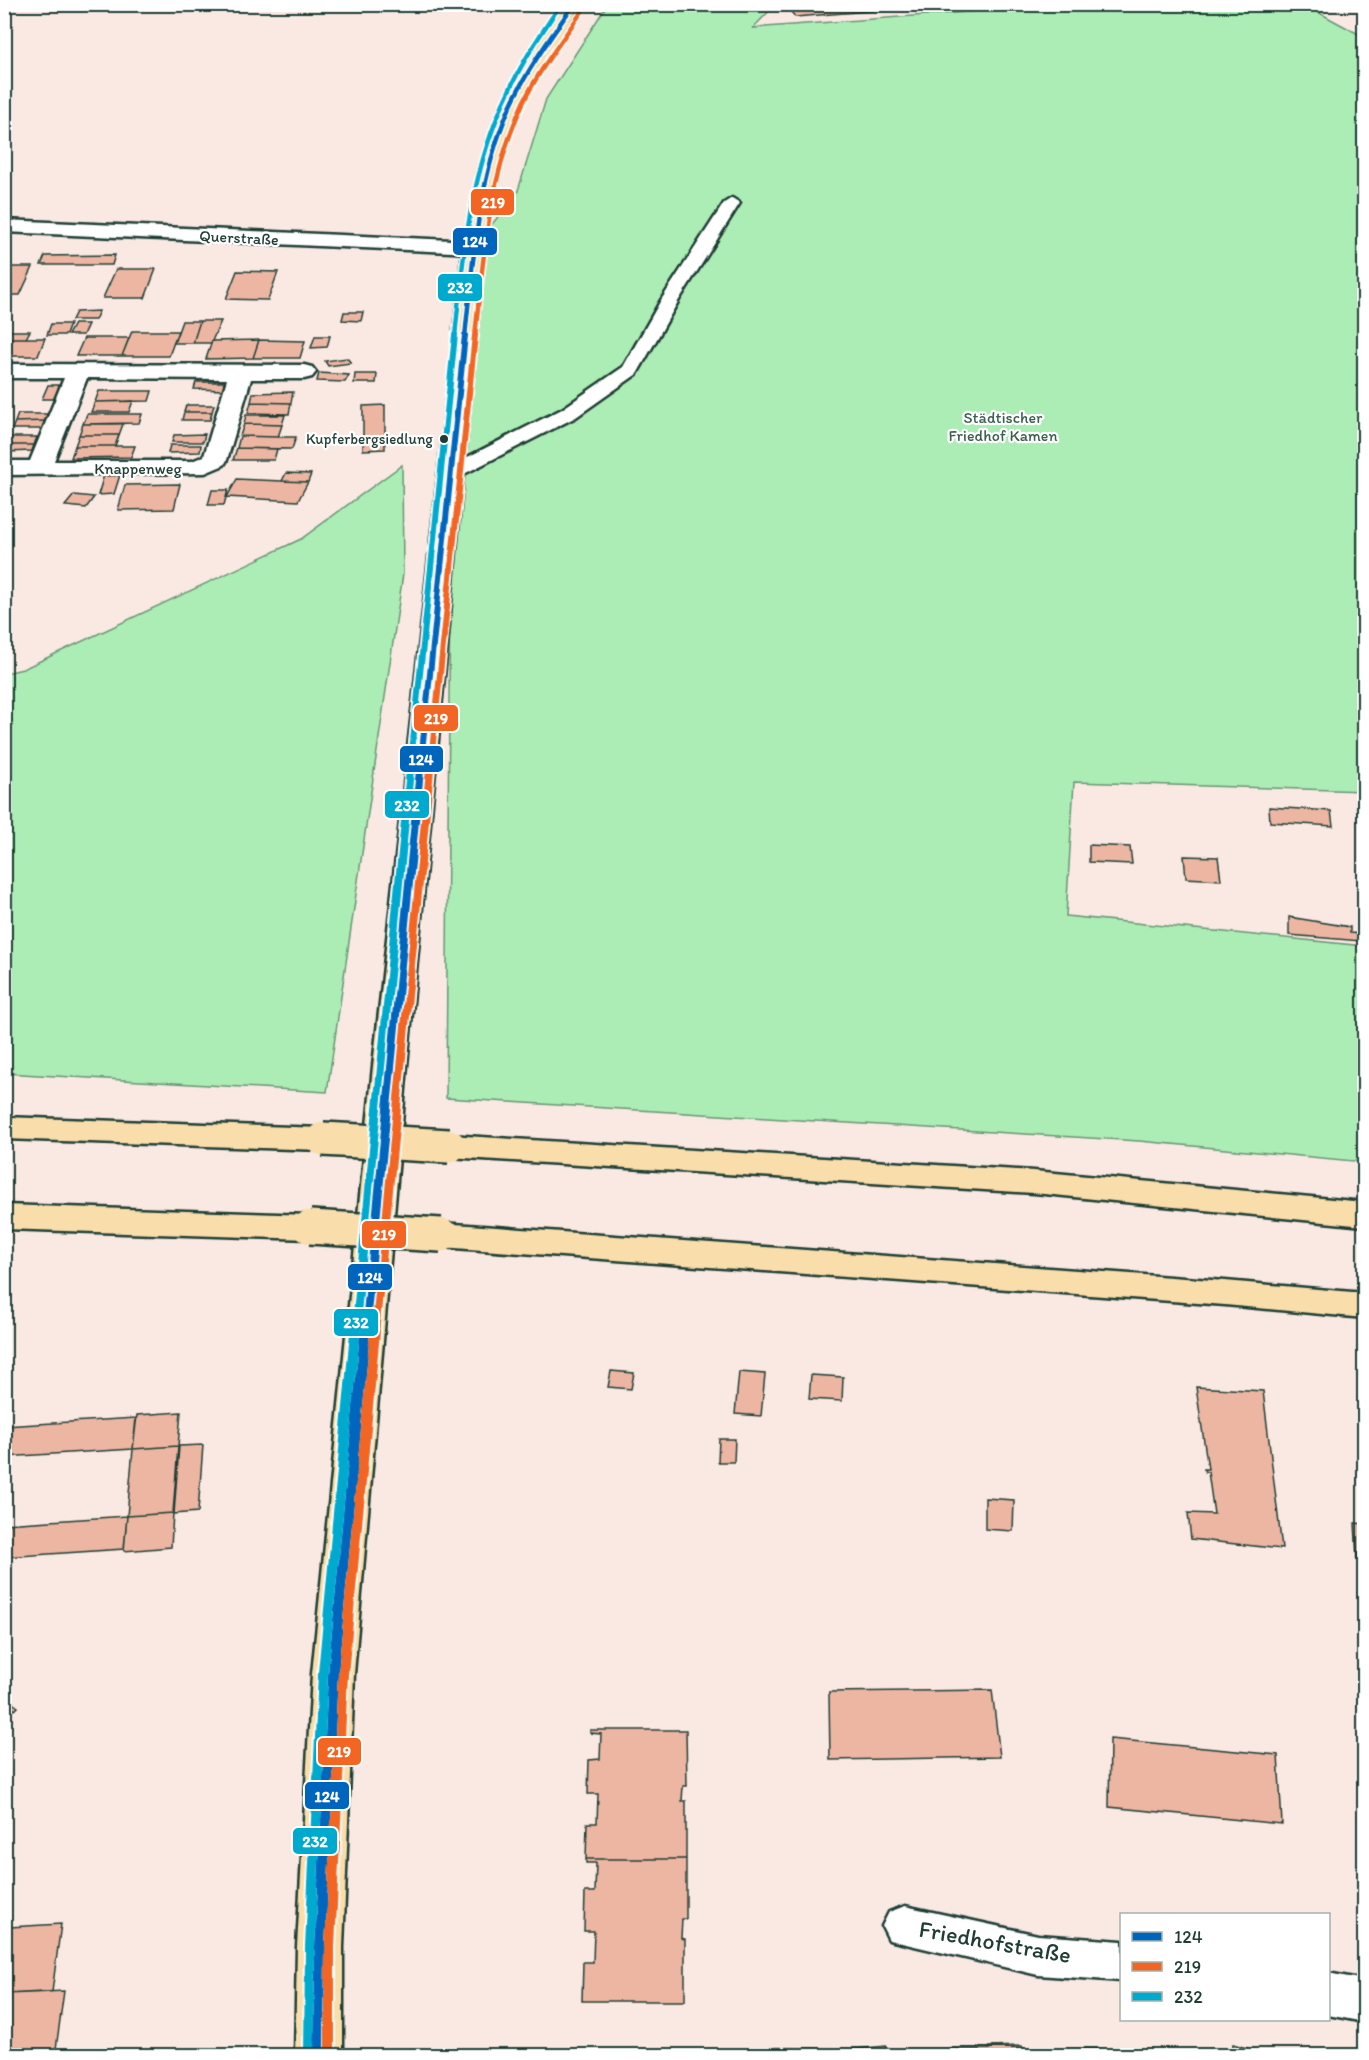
<svg xmlns="http://www.w3.org/2000/svg" width="1369" height="2060" font-family="Itim,sans-serif">
<rect width="100%" height="100%" fill="#fae9e3"/>
<filter id="ink" filterUnits="userSpaceOnUse"><feTurbulence type="fractalNoise" baseFrequency=".0167" numOctaves="2"/><feDisplacementMap in="SourceGraphic" scale="12" xChannelSelector="R" yChannelSelector="G"/><feConvolveMatrix kernelMatrix="1 2 1 2 8 2 1 2 1" color-interpolation-filters="sRGB"/></filter>
<g filter="url(#ink)">
<path fill="#acedb5" stroke="#669574" stroke-width="1.5" d="M 1303,4 L 1364,37 L 1364,791 L 1074,782 L 1066,916 L 1364,946 L 1364,1162 L 1139,1141 L 446,1098 L 450,569 L 478,241 L 517,194 L 546,99 L 607,5 L 775,5 L 753,28 L 1063,5 Z
M 402,465 L 403,574 L 327,1092 L 5,1073 L 5,673 L 23,669 L 301,539 Z"/>
<path fill="#edb6a2" stroke="#1f3d34" stroke-width="1.5" d="M 785,4 L 957,4 L 795,17 Z
M 115,255 L 112,265 L 41,265 L 45,256 Z
M 4,267 L 33,267 L 20,295 L 4,295 Z
M 116,269 L 156,269 L 145,298 L 103,298 Z
M 237,271 L 278,272 L 268,300 L 226,299 Z
M 99,311 L 95,320 L 72,320 L 76,312 Z
M 344,312 L 363,312 L 361,321 L 342,320 Z
M 182,321 L 200,321 L 193,343 L 174,343 Z
M 200,321 L 221,321 L 211,343 L 193,343 Z
M 51,324 L 70,324 L 66,335 L 47,335 Z
M 74,324 L 88,324 L 83,335 L 68,335 Z
M 4,331 L 30,331 L 26,338 L 4,338 Z
M 132,331 L 178,331 L 169,356 L 122,356 Z
M 315,336 L 330,336 L 327,347 L 311,348 Z
M 4,338 L 45,338 L 38,356 L 4,356 Z
M 84,338 L 129,338 L 122,356 L 76,356 Z
M 259,340 L 305,341 L 300,358 L 253,358 Z
M 259,340 L 253,358 L 206,359 L 212,341 Z
M 347,358 L 351,363 L 328,366 L 325,361 Z
M 319,373 L 349,375 L 345,382 L 317,381 Z
M 355,374 L 377,374 L 376,383 L 354,383 Z
M 196,382 L 227,382 L 224,390 L 194,389 Z
M 48,385 L 65,385 L 60,399 L 42,399 Z
M 99,391 L 152,391 L 149,401 L 95,402 Z
M 293,392 L 291,403 L 251,402 L 253,393 Z
M 133,401 L 129,412 L 91,412 L 95,402 Z
M 251,402 L 291,403 L 289,414 L 248,413 Z
M 186,405 L 214,405 L 212,412 L 184,412 Z
M 385,405 L 385,449 L 363,450 L 363,406 Z
M 184,412 L 212,412 L 210,420 L 182,420 Z
M 18,414 L 47,414 L 45,421 L 15,422 Z
M 87,414 L 142,414 L 139,423 L 83,424 Z
M 246,415 L 285,415 L 282,425 L 244,424 Z
M 45,421 L 42,429 L 12,429 L 15,422 Z
M 83,424 L 123,424 L 119,435 L 79,435 Z
M 244,424 L 282,425 L 278,437 L 240,436 Z
M 205,434 L 203,442 L 172,442 L 174,435 Z
M 79,435 L 119,435 L 115,446 L 75,446 Z
M 240,436 L 278,437 L 296,437 L 292,449 L 237,448 Z
M 11,437 L 37,437 L 34,445 L 9,445 Z
M 9,445 L 34,445 L 32,451 L 6,452 Z
M 170,445 L 201,445 L 200,452 L 168,453 Z
M 75,446 L 135,446 L 131,457 L 71,458 Z
M 237,448 L 277,449 L 274,460 L 233,460 Z
M 286,473 L 311,474 L 308,482 L 282,481 Z
M 104,475 L 120,475 L 114,494 L 98,495 Z
M 237,479 L 282,481 L 308,482 L 298,501 L 227,497 Z
M 180,484 L 174,509 L 118,510 L 125,485 Z
M 212,490 L 228,490 L 224,505 L 208,505 Z
M 74,495 L 94,497 L 86,508 L 65,506 Z
M 1269,807 L 1331,811 L 1333,826 L 1270,822 Z
M 1089,845 L 1130,847 L 1132,864 L 1089,862 Z
M 1184,856 L 1218,857 L 1221,880 L 1186,878 Z
M 1289,917 L 1350,927 L 1350,933 L 1361,934 L 1361,941 L 1289,935 Z
M 611,1371 L 634,1373 L 631,1389 L 608,1387 Z
M 739,1372 L 765,1374 L 761,1416 L 735,1414 Z
M 811,1375 L 843,1377 L 842,1401 L 809,1399 Z
M 1196,1387 L 1263,1391 L 1282,1549 L 1191,1539 L 1188,1513 L 1214,1514 L 1208,1472 L 1205,1472 L 1204,1469 L 1208,1469 Z
M 181,1412 L 178,1446 L 133,1449 L 137,1415 Z
M 136,1418 L 133,1449 L 4,1457 L 4,1426 Z
M 719,1439 L 735,1439 L 734,1462 L 718,1462 Z
M 203,1445 L 198,1512 L 174,1514 L 179,1446 Z
M 178,1446 L 173,1513 L 127,1516 L 133,1449 Z
M 985,1498 L 1014,1500 L 1013,1531 L 985,1529 Z
M 173,1513 L 171,1547 L 124,1551 L 127,1516 Z
M 127,1516 L 124,1549 L 4,1557 L 4,1524 Z
M 1355,1523 L 1364,1524 L 1364,1558 L 1357,1558 Z
M 992,1690 L 1000,1757 L 830,1760 L 829,1692 Z
M 4,1697 L 18,1707 L 15,1710 L 12,1707 L 4,1713 Z
M 590,1730 L 686,1730 L 687,1786 L 683,1786 L 682,1801 L 686,1801 L 686,1859 L 586,1859 L 587,1823 L 597,1823 L 598,1794 L 588,1794 L 589,1760 L 600,1759 L 601,1734 L 590,1733 Z
M 1110,1739 L 1278,1755 L 1282,1824 L 1109,1807 Z
M 586,1859 L 686,1859 L 686,1919 L 682,1919 L 681,1938 L 685,1939 L 685,2001 L 582,2001 L 583,1962 L 593,1962 L 594,1931 L 584,1931 L 585,1892 L 595,1892 L 596,1863 L 586,1863 Z
M 61,1924 L 52,1992 L 4,1994 L 4,1960 L 9,1927 Z
M 64,1991 L 55,2056 L 4,2056 L 4,1994 Z
M 1233,2044 L 1273,2056 L 1231,2056 Z
M 886,2046 L 886,2049 L 989,2049 L 989,2047 L 1022,2046 L 1023,2049 L 1100,2049 L 1101,2056 L 776,2056 L 776,2048 L 856,2049 Z"/>
<g fill="none" stroke-linecap="round" stroke-linejoin="round">
<defs>
<path id="lane" d="M 732,198 L 740,203 L 679,300 L 637,374 L 576,417 L 458,477 L 444,477 L 441,473 L 444,469 L 562,409 L 623,367 L 661,300 L 724,203 Z"/>
<path id="street" d="M 4,220 L 474,241 L 481,243 L 485,247 L 481,251 L 474,253 L 4,232 Z
M 4,364 L 304,365 L 312,367 L 316,372 L 312,377 L 304,379 L 251,379 L 227,460 L 224,465 L 205,473 L 4,475 L 4,461 L 30,461 L 64,378 L 4,378 ZM 87,378 L 227,379 L 204,456 L 192,461 L 54,461 Z
M 905,1906 L 1038,1935 L 1122,1941 L 1122,1981 L 1038,1975 L 889,1940 L 882,1926 L 889,1912 Z
M 1328,1973 L 1364,1980 L 1364,2022 L 1328,2015 Z"/>
<path id="primary" d="M 565,4 L 582,4 C 558,39 534,73 518,112 C 500,155 492,201 485,247 L 407,1066 L 354,1674 L 343,1947 L 343,2056 L 295,2056 L 297,1947 L 312,1674 L 373,1066 L 463,247 C 472,201 480,153 500,110 C 517,72 541,38 565,4 Z"/>
<path id="highway" d="M 4,1117 L 323,1128 L 335,1131 L 340,1139 L 335,1147 L 323,1150 L 4,1139 Z
M 449,1135 L 1034,1171 L 1364,1202 L 1364,1226 L 1034,1193 L 449,1157 L 437,1154 L 432,1146 L 437,1138 Z
M 4,1205 L 310,1215 L 323,1219 L 328,1227 L 323,1235 L 310,1239 L 4,1229 Z
M 441,1223 L 1225,1281 L 1364,1293 L 1364,1318 L 1225,1305 L 441,1247 L 428,1243 L 423,1235 L 428,1227 Z"/>
</defs>
<use href="#lane" stroke="#1f3d34" stroke-width="5"/>
<use href="#street" stroke="#1f3d34" stroke-width="5"/>
<use href="#primary" stroke="#1f3d34" stroke-width="5"/>
<use href="#highway" stroke="#1f3d34" stroke-width="5"/>
<use href="#lane" fill="#fff" fill-rule="evenodd"/>
<use href="#street" fill="#fff" fill-rule="evenodd"/>
<use href="#primary" fill="#f9deab" fill-rule="evenodd"/>
<use href="#highway" fill="#f9deab" fill-rule="evenodd"/>
<defs>
<path id="highway-bridge" d="M 323,1139 L 449,1146
M 310,1227 L 441,1235"/>
</defs>
<use href="#highway-bridge" stroke="#1f3d34" stroke-width="38" stroke-linecap="butt"/>
<use href="#highway-bridge" stroke="#f9deab" stroke-width="33"/>
<defs>
<path id="bus-1-far3" d="M 465,337 C 473,260 478,180 509,109 C 526,71 550,38 574,4"/>
<path id="bus-1-far2" d="M 420,771 L 465,335"/>
<path id="bus-1-far1" d="M 365,1334 L 420,770"/>
<path id="bus-1" d="M 319,2056 L 320,1947 L 333,1674 L 365,1332"/>
<path id="bus-2-far3" d="M 475,337 C 483,258 489,176 523,103 C 539,70 562,40 583,10"/>
<path id="bus-2-far2" d="M 430,771 L 475,335"/>
<path id="bus-2-far1" d="M 375,1334 L 430,770"/>
<path id="bus-2" d="M 330,2056 L 330,1947 L 343,1675 L 375,1332"/>
<path id="bus-3-far3" d="M 455,337 C 463,253 471,168 509,91 C 523,60 542,32 561,4"/>
<path id="bus-3-far2" d="M 410,771 L 455,335"/>
<path id="bus-3-far1" d="M 355,1334 L 410,770"/>
<path id="bus-3" d="M 309,2056 L 310,1947 L 323,1673 L 355,1332"/>
</defs>
<use href="#bus-1-far3" stroke="#fff" stroke-width="8"/>
<use href="#bus-1-far2" stroke="#fff" stroke-width="10"/>
<use href="#bus-1-far1" stroke="#fff" stroke-width="12"/>
<use href="#bus-1" stroke="#fff" stroke-width="14"/>
<use href="#bus-2-far3" stroke="#fff" stroke-width="8"/>
<use href="#bus-2-far2" stroke="#fff" stroke-width="10"/>
<use href="#bus-2-far1" stroke="#fff" stroke-width="12"/>
<use href="#bus-2" stroke="#fff" stroke-width="14"/>
<use href="#bus-3-far3" stroke="#fff" stroke-width="8"/>
<use href="#bus-3-far2" stroke="#fff" stroke-width="10"/>
<use href="#bus-3-far1" stroke="#fff" stroke-width="12"/>
<use href="#bus-3" stroke="#fff" stroke-width="14"/>
<use href="#bus-1-far3" stroke="#0065bd" stroke-width="4.5"/>
<use href="#bus-1-far2" stroke="#0065bd" stroke-width="6"/>
<use href="#bus-1-far1" stroke="#0065bd" stroke-width="8"/>
<use href="#bus-1" stroke="#0065bd" stroke-width="10"/>
<use href="#bus-2-far3" stroke="#f26522" stroke-width="4.5"/>
<use href="#bus-2-far2" stroke="#f26522" stroke-width="6"/>
<use href="#bus-2-far1" stroke="#f26522" stroke-width="8"/>
<use href="#bus-2" stroke="#f26522" stroke-width="10"/>
<use href="#bus-3-far3" stroke="#00a9ce" stroke-width="4.5"/>
<use href="#bus-3-far2" stroke="#00a9ce" stroke-width="6"/>
<use href="#bus-3-far1" stroke="#00a9ce" stroke-width="8"/>
<use href="#bus-3" stroke="#00a9ce" stroke-width="10"/>
</g>
</g>
<circle fill="#1f3d34" stroke="#fff" stroke-width="2" cx="444" cy="439" r="5"/>
<g text-anchor="middle" stroke-width="4.5" stroke-linejoin="round" paint-order="stroke">
<g font-size="15" fill="#1f3d34" stroke="#fff" text-anchor="end">
<text x="433" y="444">Kupferbergsiedlung</text>
</g>
<g font-size="16" fill="#1f3d34" stroke="#fff">
<text transform="translate(239 237) rotate(3)" y="6">Querstraße</text>
<text x="138" y="474">Knappenweg</text>
</g>
<g font-size="16" fill="#3b604e" stroke="#fff">
<text x="1003" y="423">Städtischer<tspan x="1003" dy="18">Friedhof Kamen</tspan></text>
</g>
<g font-size="24" fill="#1f3d34" stroke="#fff">
<text transform="translate(995 1942) rotate(10)" y="8">Friedhofstraße</text>
</g>
</g>
<g stroke="#fff" stroke-width="2">
<rect x="470" y="188" width="45" height="28" rx="6" fill="#f26522"/>
<rect x="452" y="227" width="46" height="29" rx="6" fill="#0065bd"/>
<rect x="437" y="273" width="46" height="29" rx="6" fill="#00a9ce"/>
<rect x="413" y="704" width="46" height="28" rx="6" fill="#f26522"/>
<rect x="399" y="745" width="45" height="28" rx="6" fill="#0065bd"/>
<rect x="384" y="790" width="46" height="29" rx="6" fill="#00a9ce"/>
<rect x="361" y="1220" width="46" height="29" rx="6" fill="#f26522"/>
<rect x="347" y="1263" width="46" height="28" rx="6" fill="#0065bd"/>
<rect x="333" y="1308" width="46" height="29" rx="6" fill="#00a9ce"/>
<rect x="317" y="1737" width="45" height="29" rx="6" fill="#f26522"/>
<rect x="304" y="1781" width="46" height="29" rx="6" fill="#0065bd"/>
<rect x="292" y="1827" width="46" height="28" rx="6" fill="#00a9ce"/>
</g>
<g font-size="16" text-anchor="middle" font-weight="bold" fill="#fff">
<text x="493" y="208">219</text>
<text x="475" y="247">124</text>
<text x="460" y="293">232</text>
<text x="436" y="724">219</text>
<text x="421" y="765">124</text>
<text x="407" y="811">232</text>
<text x="384" y="1240">219</text>
<text x="370" y="1283">124</text>
<text x="356" y="1328">232</text>
<text x="339" y="1757">219</text>
<text x="327" y="1802">124</text>
<text x="315" y="1847">232</text>
</g>
<rect width="1369" height="2060" fill="none" stroke="#fff" stroke-width="24"/>
<rect x="12" y="12" width="1345" height="2036" fill="none" stroke="#1f3d34" stroke-width="2" filter="url(#ink)"/>
<rect x="1120" y="1913" width="210" height="108" fill="#ffffff" stroke="#a5b1ae" stroke-width="1.5"/>
<rect x="1132" y="1932" width="30" height="9" fill="#0065bd" stroke="#a5b1ae" stroke-width="1.5"/>
<text x="1174" y="1943" font-size="18" fill="#1f3d34">124</text>
<rect x="1132" y="1962" width="30" height="9" fill="#f26522" stroke="#a5b1ae" stroke-width="1.5"/>
<text x="1174" y="1973" font-size="18" fill="#1f3d34">219</text>
<rect x="1132" y="1992" width="30" height="9" fill="#00a9ce" stroke="#a5b1ae" stroke-width="1.5"/>
<text x="1174" y="2003" font-size="18" fill="#1f3d34">232</text>
</svg>
